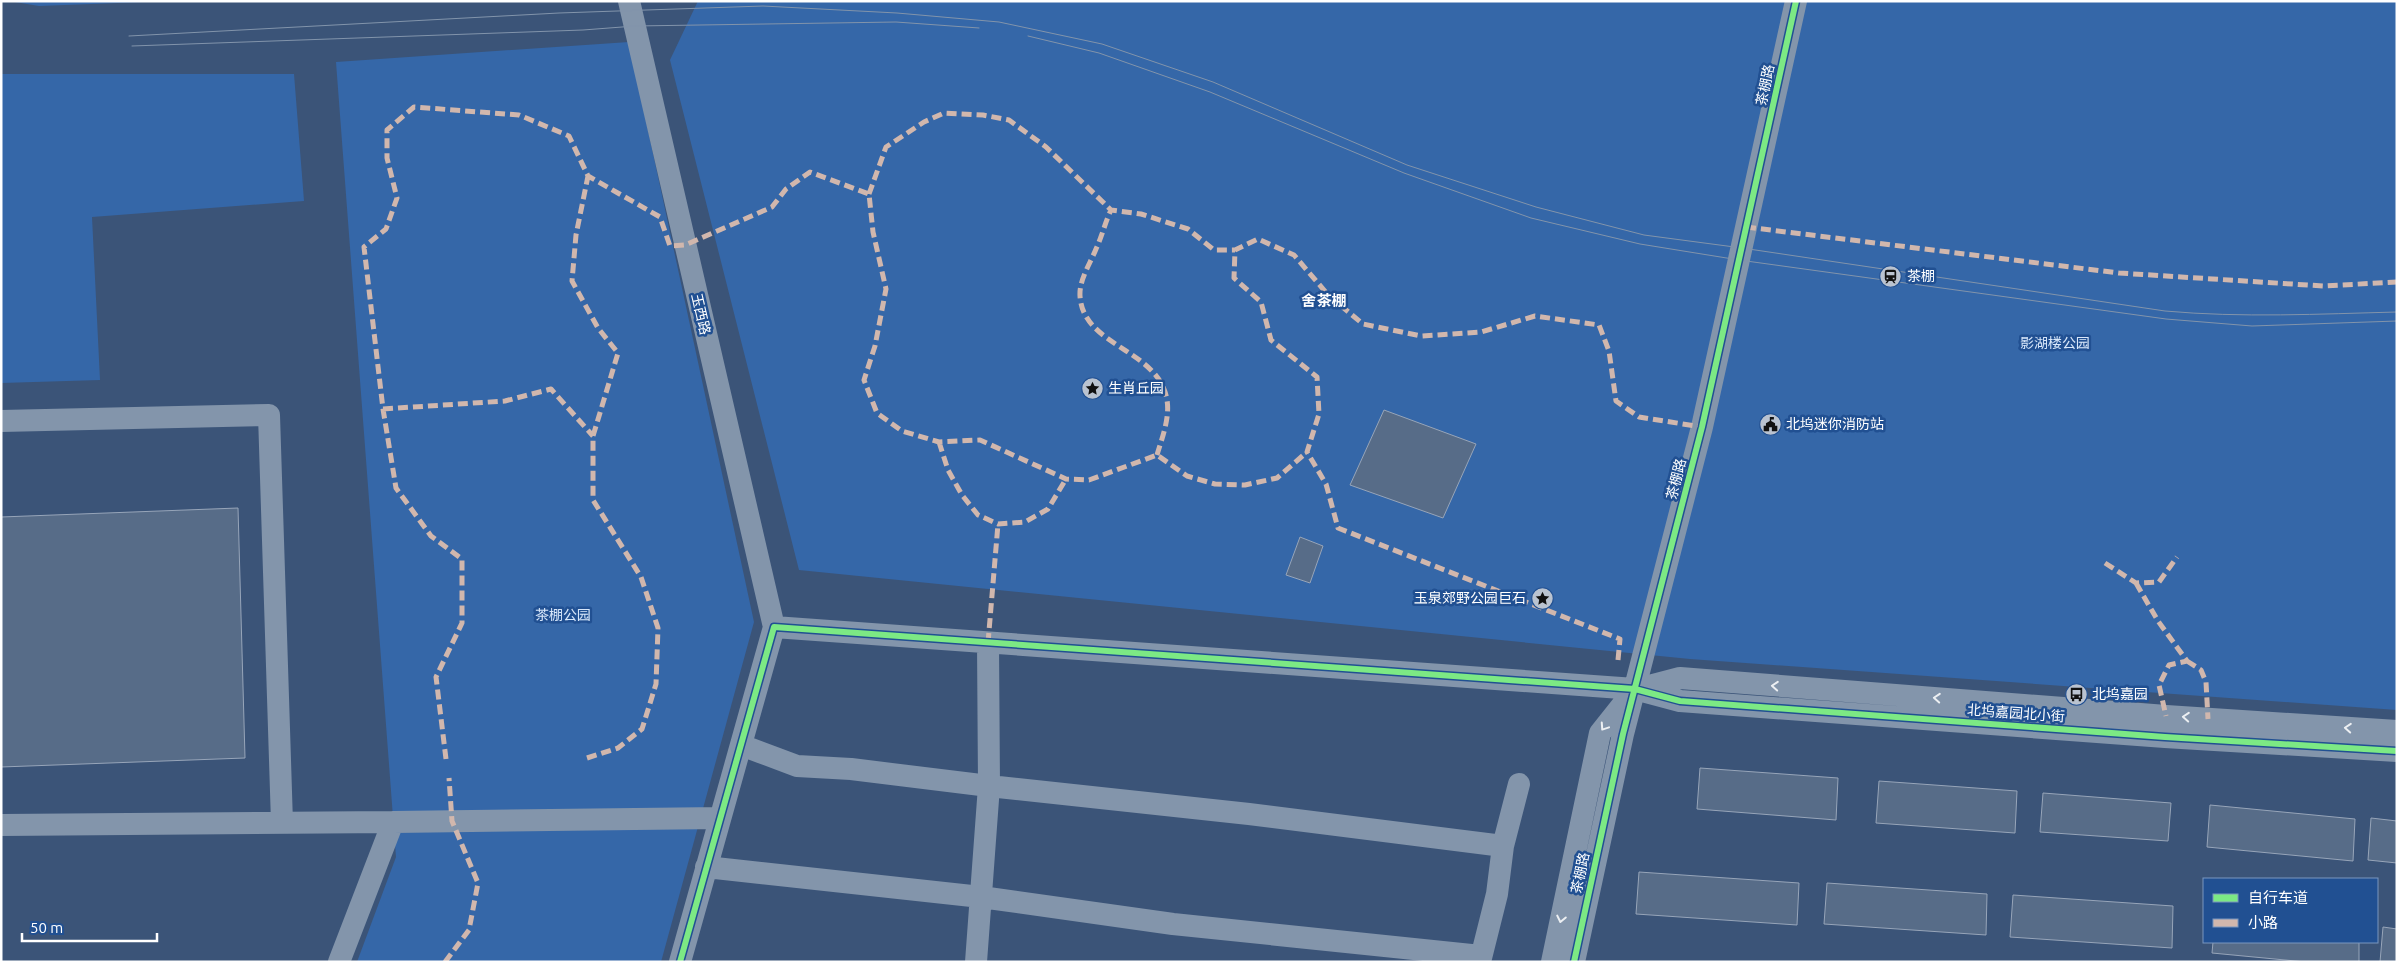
<svg xmlns="http://www.w3.org/2000/svg" width="2398" height="963" font-family="Ubuntu,'Noto Sans SC',sans-serif">
<rect width="100%" height="100%" fill="#3b5478"/>
<path fill="#3567a8" d="M 9,1 L 170,1 L 39,6 Z
M 698,1 L 2397,1 L 2397,710 L 1690,659 L 799,570 L 670,60 Z
M 629,42 L 754,622 L 661,962 L 357,962 L 396,857 L 336,62 Z
M 1,74 L 294,74 L 304,201 L 92,217 L 100,380 L 1,383 Z"/>
<path fill="#576c88" stroke="#97a5b9" d="M 1384,410 L 1476,444 L 1443,518 L 1350,485 Z
M 238,508 L 245,758 L 1,767 L 1,517 Z
M 1300,537 L 1323,546 L 1310,583 L 1286,575 Z
M 1700,768 L 1838,778 L 1836,820 L 1697,809 Z
M 1879,781 L 2017,791 L 2015,833 L 1876,823 Z
M 2043,793 L 2171,803 L 2168,841 L 2040,832 Z
M 2210,805 L 2355,819 L 2353,861 L 2207,847 Z
M 2371,818 L 2397,821 L 2397,863 L 2368,860 Z
M 1639,872 L 1799,883 L 1797,925 L 1636,914 Z
M 1827,883 L 1987,894 L 1986,935 L 1824,924 Z
M 2013,895 L 2173,906 L 2172,948 L 2010,937 Z
M 2383,927 L 2397,929 L 2397,962 L 2380,962 Z
M 2213,942 L 2359,942 L 2359,962 L 2306,962 L 2212,953 Z"/>
<g fill="none" stroke-linecap="round" stroke-linejoin="round">
<path stroke="#8395ab" stroke-width="22" d="M 629,1 L 774,627
M 1,421 L 269,415 L 282,823
M 1638,689 L 1680,678 L 2166,716 L 2397,731
M 741,745 L 797,766 L 851,769 L 989,786 L 1249,814 L 1503,846
M 1,825 L 393,822
M 706,867 L 981,897 L 1173,924 L 1481,956
M 339,962 L 393,822 L 720,818
M 680,962 L 774,627 L 1635,689 L 1680,701 L 2165,737 L 2397,751
M 976,962 L 989,786 L 988,643
M 1480,962 L 1497,894 L 1503,846 L 1519,784
M 1552,962 L 1600,733 L 1631,694
M 1574,962 L 1623,734 L 1702,427 L 1796,1"/>
<path stroke="#8294ab" stroke-width="1" d="M 129,36 L 559,13 L 763,6 L 897,13 L 999,22 L 1102,44 L 1213,82 L 1407,165 L 1536,207 L 1644,235 L 1742,248 L 2165,311 C 2242,318 2319,314 2397,312
M 1028,36 L 1099,53 L 1210,92 L 1404,173 L 1531,218 L 1640,244 L 1739,260 L 2166,319 L 2252,326 L 2397,321
M 132,46 L 583,30 L 635,26 L 896,22 L 979,28"/>
<path stroke="#d1b7ad" stroke-width="5" stroke-dasharray="10 5" stroke-linecap="butt" d="M 869,194 L 886,147 L 924,122 L 944,113 L 983,115 L 1009,120 L 1046,147 L 1111,210
M 1746,227 L 2119,273 L 2323,286 L 2397,282
M 383,409 L 505,401 L 551,389 L 593,436
M 939,442 L 948,470 L 962,495 L 978,515 L 998,524 L 1025,522 L 1048,509 L 1066,479
M 1157,455 C 1162,438 1170,418 1167,400 C 1159,349 1083,347 1080,296 C 1079,280 1090,264 1096,249 C 1102,236 1105,223 1111,210 L 1141,214 L 1188,229 L 1214,250 L 1235,250
M 2105,563 L 2136,583 L 2159,582 L 2177,557
M 2136,583 L 2158,621 L 2187,661 L 2169,665 L 2159,685 L 2166,716
M 988,643 L 998,524
M 1618,660 L 1620,639 L 1338,528 L 1326,484 L 1307,452 L 1319,414 L 1317,377 L 1271,340 L 1261,302 L 1234,278 L 1235,250 L 1258,239 L 1294,255 L 1329,296 L 1363,324 L 1421,336 L 1481,332 L 1535,316 L 1599,325 L 1609,351 L 1616,401 L 1639,417 L 1702,427
M 2187,661 L 2201,670 L 2206,682 L 2208,719
M 587,758 L 618,748 L 642,729 L 656,684 L 658,628 L 641,577 L 593,500 L 593,436 L 618,353 L 598,328 L 572,281 L 576,235 L 588,176
M 446,759 L 436,677 L 462,623 L 462,559 L 431,536 L 396,488 L 383,409 L 364,247 L 386,229 L 397,198 L 387,158 L 387,130 L 414,107 L 519,115 L 569,136 L 588,176 L 660,217 L 670,246 L 685,245 L 772,207 L 786,189 L 810,172 L 869,194 L 873,232 L 886,289 L 875,346 L 864,380 L 877,413 L 902,431 L 939,442 L 980,440 L 1066,479 L 1089,480 L 1157,455 L 1187,476 L 1215,484 L 1245,485 L 1277,478 L 1307,452
M 445,962 L 469,930 L 478,883 L 452,821 L 449,778"/>
<defs>
<path id="cycleway" d="M 680,962 L 774,627 L 1635,689 L 1680,701 L 2165,737 L 2397,751
M 1574,962 L 1623,734 L 1702,427 L 1796,1"/>
</defs>
<use href="#cycleway" stroke="#215092" stroke-width="9"/>
<use href="#cycleway" stroke="#7ce984" stroke-width="6"/>
</g>
<defs><path id="oneway-chevron" d="M-2-3.5L2.5 0L-2 3.5" fill="none" stroke-width="1.6" stroke-linecap="round" stroke-linejoin="round" transform="scale(1.25)"/></defs>
<g stroke="#eceff2">
<use href="#oneway-chevron" transform="translate(1775 686) rotate(-176)"/>
<use href="#oneway-chevron" transform="translate(1937 698) rotate(-176)"/>
<use href="#oneway-chevron" transform="translate(2186 717) rotate(-176)"/>
<use href="#oneway-chevron" transform="translate(1604 727) rotate(124)"/>
<use href="#oneway-chevron" transform="translate(2348 728) rotate(-176)"/>
<use href="#oneway-chevron" transform="translate(1561 919) rotate(102)"/>
</g>
<defs>
<symbol id="station-disc" viewBox="-11 -11 22 22"><circle r="9.5" fill="#bac3d0" stroke="#215092"/><path d="M-3-6H3Q5-6 5-4V2Q5 4 3 4L4.5 6H3L1.5 4h-3L-3 6H-4.5L-3 4Q-5 4-5 2V-4Q-5-6-3-6ZM-3.5-4v3h7v-3ZM-3.5 1v1.5H-2V1ZM2 1v1.5H3.5V1Z" fill="#111"/></symbol>
<symbol id="sight-disc" viewBox="-11 -11 22 22"><circle r="9.5" fill="#bac3d0" stroke="#215092"/><path d="M0-6L1.8-2.2L6-1.7L2.9 1.2L3.7 5.4L0 3.3L-3.7 5.4L-2.9 1.2L-6-1.7L-1.8-2.2Z" fill="#111"/></symbol>
<symbol id="civic-disc" viewBox="-11 -11 22 22"><circle r="9.5" fill="#bac3d0" stroke="#215092"/><path d="M-.6-6.5H3V-4.5H.6V-3L4-1V1h2V6H-6V1h2V-1L-.6-3ZM-1.2 2.5V6h2.4V2.5Z" fill="#111"/></symbol>
<symbol id="bus-disc" viewBox="-11 -11 22 22"><circle r="9.5" fill="#bac3d0" stroke="#215092"/><path d="M-5-6H5V4H4V6H2V4H-2V6H-4V4H-5ZM-3.5-4V0h7V-4ZM-3.5 1.2v1.5H-2V1.2ZM2 1.2v1.5H3.5V1.2Z" fill="#111"/></symbol>
</defs>
<g fill-rule="evenodd">
<use href="#station-disc" x="1878" y="264" width="25" height="25"/>
<use href="#sight-disc" x="1080" y="376" width="25" height="25"/>
<use href="#civic-disc" x="1758" y="412" width="25" height="25"/>
<use href="#sight-disc" x="1530" y="586" width="25" height="25"/>
<use href="#bus-disc" x="2064" y="682" width="25" height="25"/>
</g>
<g text-anchor="middle" stroke-width="5" stroke-linejoin="round" paint-order="stroke">
<g font-size="14" fill="#fff" stroke="#215092">
<text transform="translate(1765 85) rotate(-78)" y="5">茶棚路</text>
<text transform="translate(701 314) rotate(77)" y="5">玉西路</text>
<text transform="translate(1676 479) rotate(-76)" y="5">茶棚路</text>
<text transform="translate(2016 713) rotate(4)" y="5">北坞嘉园北小街</text>
<text transform="translate(1580 873) rotate(-78)" y="5">茶棚路</text>
</g>
<g font-size="14" fill="#fff" stroke="#215092" text-anchor="start">
<text x="1907" y="281">茶棚</text>
<text x="1108" y="393">生肖丘园</text>
<text x="1786" y="429">北坞迷你消防站</text>
<text x="1526" y="603" text-anchor="end">玉泉郊野公园巨石</text>
<text x="2092" y="699">北坞嘉园</text>
</g>
<g font-size="14" fill="#d8e7fa" stroke="#215092">
<text x="2055" y="348">影湖楼公园</text>
<text x="563" y="620">茶棚公园</text>
</g>
<g font-size="15" font-weight="bold" fill="#fff" stroke="#215092">
<text x="1324" y="306">舍茶棚</text>
</g>
</g>
<rect width="2398" height="963" fill="none" stroke="#ffffff" stroke-width="5"/>
<rect x="2203" y="878" width="175" height="65" fill="#215092" stroke="#7a96be"/>
<rect x="2213" y="894" width="25" height="8" fill="#7ce984" stroke="#7a96be"/>
<text x="2248" y="903" font-size="15" fill="#ffffff">自行车道</text>
<rect x="2213" y="919" width="25" height="8" fill="#d1b7ad" stroke="#7a96be"/>
<text x="2248" y="928" font-size="15" fill="#ffffff">小路</text>
<path d="M22 933v8h135v-8" fill="none" stroke="#ffffff" stroke-width="2.5"/>
<text x="30" y="933" font-size="15" fill="#ffffff" stroke="#215092" stroke-width="4" paint-order="stroke">50 m</text>
</svg>
